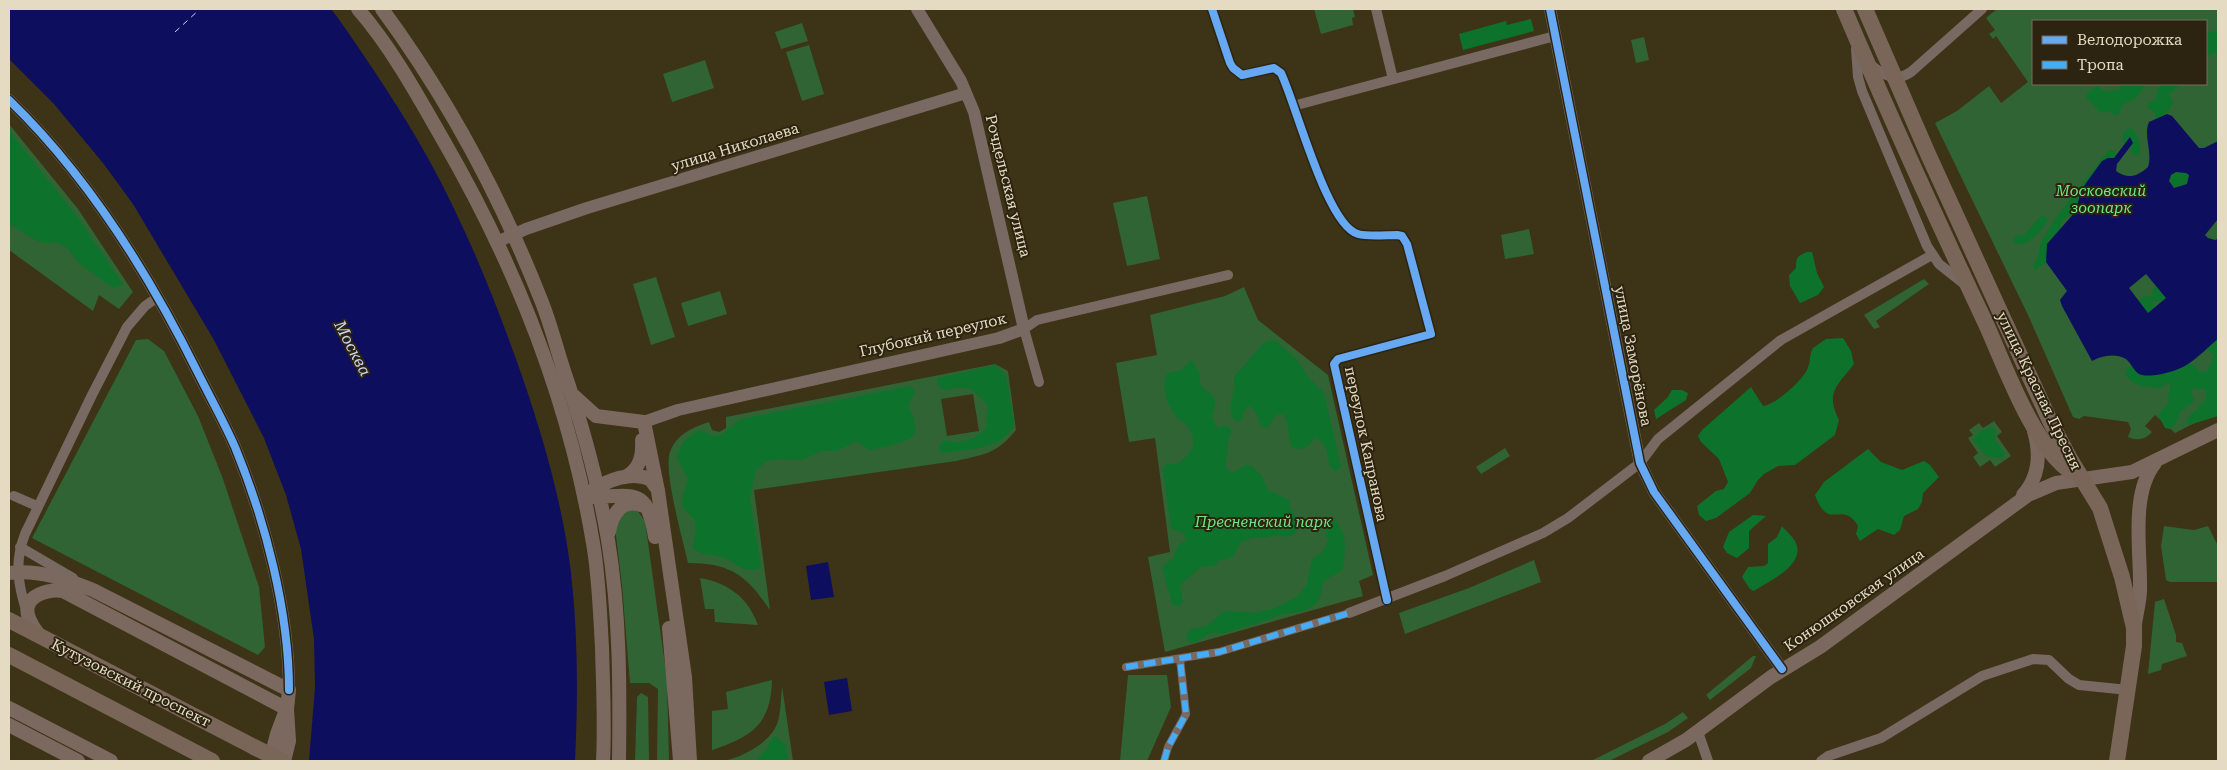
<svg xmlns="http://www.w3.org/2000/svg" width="2227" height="770" font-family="'Roboto Serif',serif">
<rect width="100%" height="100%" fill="#3d3316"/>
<path fill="#306434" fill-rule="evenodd" d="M 1314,9 L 1353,9 L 1355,17 L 1352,18 L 1353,25 L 1321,34 Z
M 1997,9 L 2218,9 L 2218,411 L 2175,433 L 2155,415 L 2145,426 L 2152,432 C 2145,440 2137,441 2128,437 L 2131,429 L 2128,422 L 2084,416 L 2079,419 L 2073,417 L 2028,315 L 1935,123 L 1957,111 L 1989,86 L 2001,103 L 2028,82 L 1996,36 L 1993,39 L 1989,34 L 1995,30 L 1986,18 ZM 2033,21 L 2206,21 L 2206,84 L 2033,84 Z
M 802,23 L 808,41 L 781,49 L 775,32 Z
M 1644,37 L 1649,60 L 1636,63 L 1631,40 Z
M 809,45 L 824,94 L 802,101 L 786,52 Z
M 705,60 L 714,88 L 672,102 L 663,74 Z
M 9,124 L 78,209 L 133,292 L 119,309 L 99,295 L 93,311 L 9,250 Z
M 1147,196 L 1160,259 L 1127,266 L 1113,203 Z
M 1529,229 L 1534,254 L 1505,259 L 1501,235 Z
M 656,277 L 675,337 L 651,345 L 633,284 Z
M 1924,279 L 1929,284 L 1876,321 L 1880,327 L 1874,329 L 1864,315 Z
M 1244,287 L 1258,320 L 1328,375 L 1373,575 L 1359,581 L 1363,596 L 1165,652 L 1148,557 L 1170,552 L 1155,438 L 1129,442 L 1116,363 L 1157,355 L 1150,315 L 1225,296 Z
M 720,291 L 727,314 L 688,326 L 681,303 Z
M 148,339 L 164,351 L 198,416 L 223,479 L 259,587 L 265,647 L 258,655 L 32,538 L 136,340 Z
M 995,364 L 1008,371 L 1016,430 C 996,454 986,454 956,461 L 754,490 L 770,610 C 747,576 731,563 688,563 C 683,540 663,471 670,452 C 676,435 693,427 709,422 L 712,430 L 719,432 L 726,428 L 726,417 ZM 973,394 L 979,431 L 947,436 L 941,399 Z
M 1994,421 L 2002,432 L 1997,436 L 2011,456 L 1995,467 L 1990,460 L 1980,467 L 1973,457 L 1978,453 L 1968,438 L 1973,435 L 1969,430 L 1979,423 L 1983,428 Z
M 1505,448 L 1510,456 L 1481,474 L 1476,467 Z
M 625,509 L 637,510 L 645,521 L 667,679 L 669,761 L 657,761 L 658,689 L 649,683 L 630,683 L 622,586 L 615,527 Z
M 2164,526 L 2194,530 L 2208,526 L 2218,546 L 2218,582 L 2170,582 L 2166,580 L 2161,546 Z
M 1534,560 L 1541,582 L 1405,634 L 1399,613 L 1469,588 Z
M 700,578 C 728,583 748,597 758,625 L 715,622 L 714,609 L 705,609 Z
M 2164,599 L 2176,635 L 2176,642 L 2182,643 L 2187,656 L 2162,664 L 2161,670 L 2148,674 L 2155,602 Z
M 1753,656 L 1756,656 L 1751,668 L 1710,700 L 1706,695 Z
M 1128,675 L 1167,675 L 1171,707 L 1147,761 L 1120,761 Z
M 772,680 C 771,724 752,737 712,750 L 712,711 L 728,709 L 726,692 Z
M 782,686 L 793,761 L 723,761 C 743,757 772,742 778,721 C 781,710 781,697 782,686 Z
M 641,693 L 648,697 L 649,761 L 635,761 L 637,697 Z
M 1683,712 L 1688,718 L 1668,732 L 1609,761 L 1591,761 L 1665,724 Z"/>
<path fill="#0d732c" d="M 1531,19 L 1534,31 L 1463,50 L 1459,34 L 1506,21 L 1507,25 Z
M 2218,31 L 2218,51 L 2212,55 L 2206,55 L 2206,32 Z
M 2120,84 L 2147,84 L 2134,100 L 2123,104 L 2119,114 L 2114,115 L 2110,111 L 2100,113 L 2086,97 L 2088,92 L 2097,86 L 2105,92 L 2119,90 Z
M 2162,84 L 2182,84 L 2169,93 L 2173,104 L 2162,118 L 2155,119 L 2155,113 L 2147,107 L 2149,103 L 2156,99 L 2158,88 Z
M 2131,128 C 2138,133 2143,149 2138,156 L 2132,154 L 2130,146 L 2123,142 L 2123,134 L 2128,129 Z
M 9,131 L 79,219 L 123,285 L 113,288 L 80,264 L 66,247 L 57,242 L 47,244 L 37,241 L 9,224 Z
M 2109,150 L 2114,151 L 2116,156 L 2097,179 L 2074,217 L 2067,216 L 2061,224 L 2061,231 L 2059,235 L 2054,235 L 2049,241 L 2047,248 L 2050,253 L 2047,264 L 2041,265 L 2035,271 L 2033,267 L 2037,259 L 2041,242 L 2055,219 Z
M 2176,172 L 2186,173 L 2189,175 L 2187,184 L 2174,188 L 2169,181 L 2171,175 Z
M 2042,215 L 2046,217 L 2048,221 C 2040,231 2028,249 2013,243 L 2013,239 L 2017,236 L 2024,235 Z
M 1807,252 L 1812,252 L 1817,273 L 1824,287 L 1818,295 L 1800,303 L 1790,286 L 1789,275 L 1796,268 C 1796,258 1797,256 1807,252 Z
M 2158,285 L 2165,287 L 2167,300 L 2155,302 L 2152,299 L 2156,309 L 2150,318 L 2137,307 L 2140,299 L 2147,295 L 2152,298 L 2153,289 Z
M 2218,334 L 2218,416 L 2189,425 L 2187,420 L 2191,414 L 2198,409 L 2199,405 L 2206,400 L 2206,390 L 2196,388 L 2190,391 L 2194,400 C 2191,406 2185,407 2181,411 C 2176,417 2180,422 2170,429 L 2165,428 L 2158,415 L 2169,402 L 2168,398 L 2171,382 C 2167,383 2165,386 2161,387 C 2148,389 2131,386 2125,373 L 2129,367 L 2170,356 L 2193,365 L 2201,372 L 2207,371 L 2214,356 L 2206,348 Z
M 1843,338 L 1851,351 L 1854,364 C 1837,386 1825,392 1839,420 L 1835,435 L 1795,465 L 1778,466 L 1764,474 L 1758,480 L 1750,493 L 1716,518 L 1706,521 L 1699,515 L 1697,506 L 1716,491 L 1724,489 L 1728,482 L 1719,459 L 1701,442 L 1698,436 L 1702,430 L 1751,387 L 1763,406 C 1775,405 1805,379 1808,367 C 1811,361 1809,354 1813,348 L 1826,339 Z
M 1269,340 L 1276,341 L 1297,360 L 1309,378 L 1324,393 L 1341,467 L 1336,471 L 1330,467 C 1327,455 1328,443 1315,438 C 1309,447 1303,451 1292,448 C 1287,437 1291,425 1283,414 L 1276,415 L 1268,428 L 1261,426 L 1256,412 L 1250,406 L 1244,411 L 1241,421 L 1234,420 C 1227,407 1232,403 1234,390 C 1235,386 1234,381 1234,377 L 1263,344 Z
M 1192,360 L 1199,372 L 1201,386 C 1205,390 1214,395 1215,401 C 1216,413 1207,415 1218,428 L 1225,425 L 1231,429 C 1231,435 1229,437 1228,442 C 1226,449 1229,455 1225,463 L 1227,470 L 1233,473 L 1245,465 L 1252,466 L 1262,476 L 1268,490 L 1289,500 C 1289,513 1296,514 1302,523 L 1294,534 L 1288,537 L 1274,535 L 1267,538 L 1253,537 L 1240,543 L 1234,556 L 1228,559 L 1219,560 L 1215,566 L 1201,567 L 1180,585 L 1183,600 L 1179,606 L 1172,604 L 1162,567 L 1173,558 L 1179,544 L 1186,541 L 1184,534 L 1171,528 L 1163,468 L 1169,463 L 1175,465 C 1190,456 1200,444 1188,427 C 1186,423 1183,422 1180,420 C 1168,409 1160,388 1167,374 L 1181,370 Z
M 996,365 L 1006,376 L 1014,423 C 1004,451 966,449 941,453 L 939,446 L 944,440 C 958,445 979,439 987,426 L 986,419 L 988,405 C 968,386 972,385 944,390 L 938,385 L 937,378 Z
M 911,386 L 915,392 L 908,406 L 914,419 L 916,433 C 908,444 883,447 869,450 L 857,441 L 837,451 L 822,451 L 802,460 L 781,459 L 767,461 L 756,470 L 750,498 L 761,567 C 744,577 736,560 720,557 C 710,554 702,555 693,549 L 696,526 L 694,519 L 683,508 L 682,500 L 688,479 L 677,458 C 680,444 687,437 700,430 L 714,436 L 721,435 L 738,421 L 746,418 Z
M 1672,390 L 1682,390 L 1688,393 L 1686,400 L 1656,419 L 1654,410 L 1667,398 Z
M 1989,428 L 1993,428 L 1996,431 L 1994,438 L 2005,454 L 2001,458 L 1986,456 L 1973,440 L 1980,431 Z
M 1868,449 L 1881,462 L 1902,470 L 1924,461 L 1930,465 L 1939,477 L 1923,493 L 1922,502 L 1918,509 L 1904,516 L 1900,530 L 1894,535 L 1878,529 L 1860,541 L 1856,534 L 1858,526 C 1845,504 1834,522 1823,510 C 1819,506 1817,500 1815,495 L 1824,482 Z
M 1753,515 L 1766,516 L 1749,531 L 1749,548 L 1737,558 L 1727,553 L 1723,547 L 1729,532 Z
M 1329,520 L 1336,521 C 1348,536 1346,552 1342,570 L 1324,581 C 1321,588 1322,595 1318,600 C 1310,616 1282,610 1268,620 L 1224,633 L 1210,633 C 1201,638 1199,645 1187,641 L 1187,634 L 1192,629 L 1207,626 L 1224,611 L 1256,613 L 1275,608 L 1298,596 L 1307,584 L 1311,562 L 1316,556 L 1322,553 L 1329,540 L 1325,534 Z
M 1782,526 C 1786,531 1792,536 1795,541 C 1808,564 1769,581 1754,591 L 1750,589 L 1742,577 L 1748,567 L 1764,566 L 1768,563 L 1768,544 L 1777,537 Z
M 775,736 L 786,746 L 788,761 L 755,761 L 768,748 L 770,741 Z"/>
<path fill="#0d0e5e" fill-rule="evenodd" d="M 9,9 L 331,9 L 338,18 C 370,64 402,111 429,160 C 467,229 496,302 522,376 C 544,440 563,506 571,573 C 578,635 578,699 575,761 L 309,761 L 315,688 L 314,639 L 301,549 L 286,495 L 264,438 L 214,340 L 133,204 L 103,163 L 54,104 L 9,59 Z
M 2167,114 L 2172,116 L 2199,148 L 2204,148 L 2218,141 L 2218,219 L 2205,235 L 2208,238 L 2215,240 L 2218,239 L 2218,339 C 2208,347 2199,357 2188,364 C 2179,371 2150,379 2139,374 C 2134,371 2131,363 2126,359 C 2116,353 2102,355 2092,361 L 2062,306 L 2060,300 L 2067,291 L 2046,262 L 2047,244 L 2076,211 L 2081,190 L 2102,161 L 2108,158 L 2114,158 L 2130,137 L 2133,143 L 2117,164 L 2116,171 C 2128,180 2138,176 2148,167 C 2153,152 2143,136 2149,122 ZM 2176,172 L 2186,173 L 2189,175 L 2187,184 L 2174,188 L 2169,181 L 2171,175 ZM 2146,274 L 2166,298 L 2148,313 L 2129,288 Z
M 828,562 L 834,597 L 811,600 L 806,566 Z
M 847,678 L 852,711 L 829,715 L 824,682 Z"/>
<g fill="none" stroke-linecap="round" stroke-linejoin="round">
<path stroke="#ccd6ef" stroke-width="1" stroke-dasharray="6 5" stroke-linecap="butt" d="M 175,32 L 200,9"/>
<path stroke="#796963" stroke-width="8" d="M 1126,667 L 1219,652 L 1349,613
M 1164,761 L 1168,747 L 1186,714 L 1180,659"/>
<path stroke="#796963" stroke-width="10" d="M 1212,9 L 1230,63 L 1233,68 L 1242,75 L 1274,68 L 1281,73 C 1296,104 1327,226 1358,234 C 1369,237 1386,235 1397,235 L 1402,236 L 1407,244 L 1431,334 L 1338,359 L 1334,364 L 1387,600
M 1376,9 L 1393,79
M 1856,49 L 1858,77 L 1862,91 L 1927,246 L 1939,264 L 1963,283
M 1870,64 C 1883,76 1896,82 1911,72 L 1982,9
M 1293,106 L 1555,36
M 1039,382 L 1024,329 L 1037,320 L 1228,275
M 14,496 L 37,506
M 20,547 L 73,578
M 27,613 C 18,585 14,562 25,534 L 92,395 L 127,327 L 145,306 L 158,297
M 1349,613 L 1445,576 L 1543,533 L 1568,518 L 1640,463 L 1658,439 L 1781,340 L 1932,255
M 1698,732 L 1708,761
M 1821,761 L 1828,756 L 1881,738 L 1982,676 L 2033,659 L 2049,660 L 2069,679 L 2079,685 L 2128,690"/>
<path stroke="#796963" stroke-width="12" d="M 1550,9 L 1640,463 L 1654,492 L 1782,669
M 9,100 C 89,177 149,274 198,373 C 210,397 224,422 235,447 C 265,520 289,611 289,690
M 497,242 L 526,229 L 587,208 L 966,93
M 644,422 L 678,410 L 999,338 L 1024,329 L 974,112 L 961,81 L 917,9"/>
<path stroke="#7b695f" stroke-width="14" d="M 358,9 C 391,47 417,94 442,138 C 514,262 569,400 593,543 C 599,577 600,613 602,648 C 603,685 605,724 603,761
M 382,9 C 446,96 499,194 539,295 C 549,318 555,343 563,368 C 582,424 598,481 608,540 C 620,613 620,687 619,761
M 574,396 L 596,416 L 644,422
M 644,422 L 658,491 L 685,677 L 690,761
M 625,477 C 640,469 643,456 642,440
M 592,491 C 607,480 631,471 650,479 L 658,490
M 2023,495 C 2039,477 2041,455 2034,431
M 592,497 C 635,496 647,487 655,537
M 609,532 C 612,513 623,497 644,506
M 9,573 C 39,569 65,579 93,590 L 289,690 L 287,709 L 289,741 L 284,761
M 2135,625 C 2136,614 2140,602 2140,590 C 2141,552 2130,494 2155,463
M 669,628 L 680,761
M 40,636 C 35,630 30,623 28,615 C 23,595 49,589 63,591 L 287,709
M 9,708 L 111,761
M 9,725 L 78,761
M 270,761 L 277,734 L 286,710
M 1649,761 L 1686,740 L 1771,677 L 1820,647 L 2028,495 L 2056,483 L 2132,472 L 2218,430"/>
<path stroke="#796659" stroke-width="16" d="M 1844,9 C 1889,115 1937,220 1986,324 C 2005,366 2033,445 2070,471
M 1865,9 L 1928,154 L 2050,421 L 2070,459 L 2100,508 L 2122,577 L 2134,628 L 2134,646 L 2117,761
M 9,620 L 254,747
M 9,655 L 212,761"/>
<path stroke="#796659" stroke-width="16" d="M 254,747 L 282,761"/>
<path stroke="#46acf6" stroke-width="6" stroke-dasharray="12 6" stroke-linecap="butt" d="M 1126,667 L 1219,652 L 1349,613
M 1164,761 L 1168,747 L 1186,714 L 1180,659"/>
<defs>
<path id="cycleway" d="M 1212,9 L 1230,63 L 1233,68 L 1242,75 L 1274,68 L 1281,73 C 1296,104 1327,226 1358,234 C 1369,237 1386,235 1397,235 L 1402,236 L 1407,244 L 1431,334 L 1338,359 L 1334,364 L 1387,600
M 1550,9 L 1640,463 L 1654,492 L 1782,669
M 9,100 C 89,177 149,274 198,373 C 210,397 224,422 235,447 C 265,520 289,611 289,690"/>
</defs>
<use href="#cycleway" stroke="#2c2410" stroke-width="11"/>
<use href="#cycleway" stroke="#66a8f1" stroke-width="8"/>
</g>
<g text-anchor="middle" stroke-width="4" stroke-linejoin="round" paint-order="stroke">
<g font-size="15" fill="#e5dbc2" stroke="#2c2410">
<text transform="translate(735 147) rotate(-17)" y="5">улица Николаева</text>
<text transform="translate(1008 186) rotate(76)" y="5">Рочдельская улица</text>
<text transform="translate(933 335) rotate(-13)" y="5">Глубокий переулок</text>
<text transform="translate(1633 356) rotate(79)" y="5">улица Заморёнова</text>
<text transform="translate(2039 391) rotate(64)" y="5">улица Красная Пресня</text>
<text transform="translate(1366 444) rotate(78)" y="5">переулок Капранова</text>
<text transform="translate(1854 600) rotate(-35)" y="5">Конюшковская улица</text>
<text transform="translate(131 683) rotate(27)" y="5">Кутузовский проспект</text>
</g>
<g font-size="15" font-style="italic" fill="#6ce883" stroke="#2c2410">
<text x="2101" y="196">Московский<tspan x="2101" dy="17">зоопарк</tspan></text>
<text x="1263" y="527">Пресненский парк</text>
</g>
<g font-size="16" font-style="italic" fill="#ccd6ef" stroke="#2c2410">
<text transform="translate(353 348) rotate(62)" y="6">Москва</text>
</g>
</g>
<rect width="2227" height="770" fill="none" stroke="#e5dbc2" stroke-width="20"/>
<rect x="2032" y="20" width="175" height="65" fill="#2c2410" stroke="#766d57"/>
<rect x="2042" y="36" width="25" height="8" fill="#66a8f1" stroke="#766d57"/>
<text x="2077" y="45" font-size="15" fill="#e5dbc2">Велодорожка</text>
<rect x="2042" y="61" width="25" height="8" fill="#46acf6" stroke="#766d57"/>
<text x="2077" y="70" font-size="15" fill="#e5dbc2">Тропа</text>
</svg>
